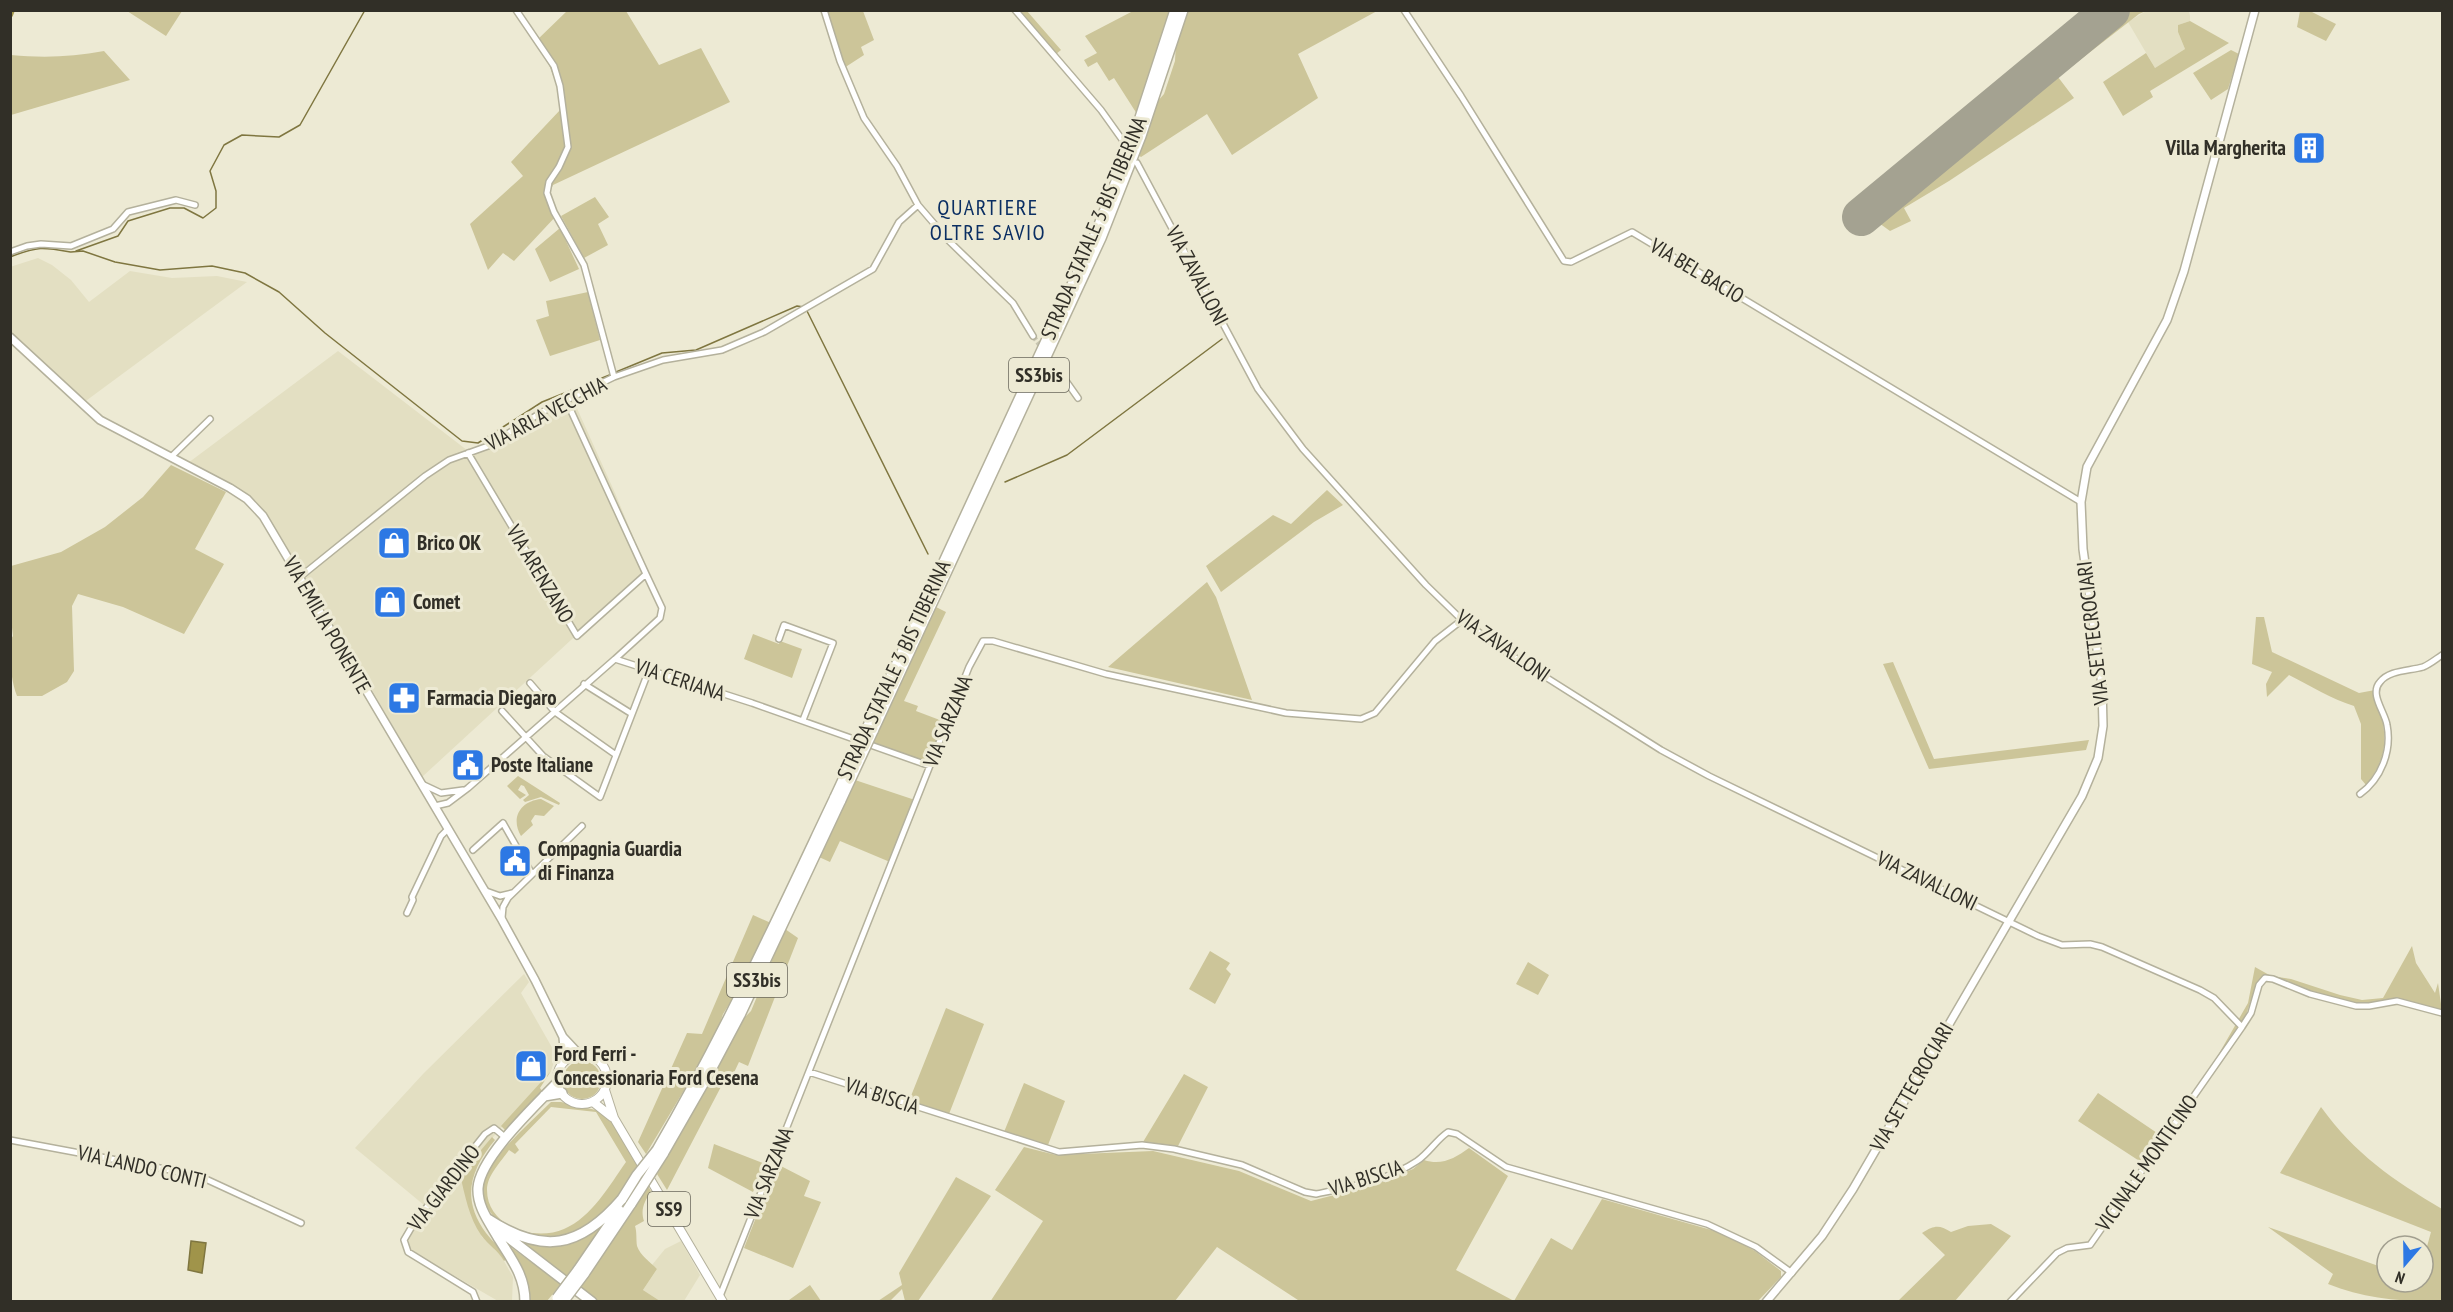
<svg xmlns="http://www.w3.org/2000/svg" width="2453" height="1312" font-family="'PT Sans Narrow',sans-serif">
<rect width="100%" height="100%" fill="#edead4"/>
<path fill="#e3dfc2" d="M 2146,11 L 2189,11 L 2190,16 L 2190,21 L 2178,25 L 2178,32 L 2185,49 L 2155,68 L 2128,22 Z
M 38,258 L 52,265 L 71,280 L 89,302 L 130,271 L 172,278 L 217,276 L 247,282 L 83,403 L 11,334 L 10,267 Z
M 338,351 L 472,454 L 532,419 L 530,416 L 535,412 L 571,395 L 615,493 L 647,570 L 422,777 L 364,676 L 266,516 L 253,500 L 238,489 L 188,463 Z
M 524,974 L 529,982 L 521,993 L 554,1051 L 555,1059 L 551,1071 L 460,1175 L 482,1237 L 500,1254 L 513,1277 L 512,1301 L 498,1301 L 410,1250 L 408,1238 L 430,1210 L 355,1148 L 423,1074 Z
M 681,1241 L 700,1275 L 684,1301 L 660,1301 L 643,1290 L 657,1269 L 652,1265 L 665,1249 Z"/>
<path fill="#ccc599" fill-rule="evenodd" d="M 127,11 L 182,11 L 166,36 Z
M 567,11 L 626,11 L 659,65 L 701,48 L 730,102 L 553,185 C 547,196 552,205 557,215 L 514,261 L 503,253 L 488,270 L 470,224 L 523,176 L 511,162 L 561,109 C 557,81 551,66 536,41 Z
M 825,11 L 863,11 L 874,40 L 861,47 L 864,55 L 844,68 Z
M 1019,11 L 1027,11 L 1061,50 L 1056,54 Z
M 1133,11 L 1169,11 L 1137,114 L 1114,78 L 1109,81 L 1097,62 L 1088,67 L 1084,60 L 1097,53 L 1085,36 Z
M 1186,11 L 1377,11 L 1298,54 L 1318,98 L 1232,155 L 1207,114 L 1141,157 L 1138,155 L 1157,102 L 1164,94 L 1175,61 L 1176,42 Z
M 2122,11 L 2146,11 L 2139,14 L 2058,77 L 2074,98 L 1949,181 L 1904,208 L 1911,221 L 1890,231 L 1879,223 L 1872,226 L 1865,221 L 1937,165 Z
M 2300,11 L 2310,11 L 2336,24 L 2326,41 L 2297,27 Z
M 2190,21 L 2229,43 L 2150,91 L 2153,97 L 2123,116 L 2103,82 L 2146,53 L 2155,68 L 2185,49 L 2178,32 L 2178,25 Z
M 2231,50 L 2239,54 L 2228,89 L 2211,100 L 2193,73 Z
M 104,51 L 130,80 L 11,115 L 11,55 C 43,58 72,57 104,51 Z
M 595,197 L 609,217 L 598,224 L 608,245 L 584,258 L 561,216 Z
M 560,228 L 579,269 L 550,282 L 535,249 Z
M 588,292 L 600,340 L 550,356 L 536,320 L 549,316 L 546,301 Z
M 171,465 L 226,492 L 195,549 L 224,564 L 184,634 L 123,607 L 78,594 L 72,606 L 74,671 L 67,682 L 42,696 L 17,696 C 10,678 10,658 11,639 L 13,636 L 10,611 L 11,566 L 61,552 L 105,527 L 143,497 Z
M 1327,490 L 1343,505 L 1314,522 L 1221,592 L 1206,566 L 1273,515 L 1291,524 Z
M 1207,582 L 1216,597 L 1252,700 L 1108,667 Z
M 936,607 L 946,612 L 904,701 L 918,706 L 916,711 L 945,722 L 929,762 L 872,743 Z
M 2256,617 L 2264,617 L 2272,652 L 2359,693 L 2375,690 C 2385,728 2393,752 2366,785 L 2361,779 L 2361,724 L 2354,706 C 2331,699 2311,686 2289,675 L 2267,697 L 2266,684 L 2272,672 L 2252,664 Z
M 753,634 L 779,644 L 780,641 L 802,649 L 792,678 L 744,659 Z
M 1893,662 L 1934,759 L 2089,740 L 2086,750 L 1929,769 L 1883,664 Z
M 518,776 L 560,803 L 559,805 L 541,797 L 525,802 L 523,800 L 529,795 L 524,786 L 521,785 L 518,790 L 526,795 L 520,799 L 507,786 Z
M 855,780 L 915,800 L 890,862 L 840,841 L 830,862 L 819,857 Z
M 541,799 L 554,806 L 544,816 L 535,815 L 531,821 L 533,825 L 521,836 C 510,817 521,801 541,799 Z
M 753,915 L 771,923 L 744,981 L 723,1014 L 717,1032 L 702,1060 L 646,1154 L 638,1142 L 687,1033 L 702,1034 Z
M 785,929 L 798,938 L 748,1066 L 739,1062 L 731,1079 L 724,1081 L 667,1190 L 657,1174 L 682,1132 L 742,1020 L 751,1011 Z
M 2412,946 L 2416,963 L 2435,993 L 2438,983 L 2442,1011 L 2400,999 L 2358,1004 L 2301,989 L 2271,976 L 2263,978 L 2257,984 L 2243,1023 L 2209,1071 L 2248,1003 L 2255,967 L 2271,976 L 2291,979 L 2340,995 L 2362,1000 L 2383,998 Z
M 1210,951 L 1230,963 L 1226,969 L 1231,974 L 1215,1004 L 1189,989 Z
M 1528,962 L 1549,975 L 1538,995 L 1516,984 Z
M 946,1008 L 984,1024 L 949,1114 L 909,1101 Z
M563 1080a19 19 0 1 1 38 0a19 19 0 1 1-38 0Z
M 551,1071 L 540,1088 L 543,1092 L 505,1130 L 501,1126 Z
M 1184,1074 L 1208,1087 L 1178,1146 L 1143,1142 Z
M 1024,1083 L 1065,1101 L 1048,1145 L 1031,1142 L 1004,1132 Z
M 2098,1093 L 2163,1137 L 2144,1164 L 2078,1121 Z
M 551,1102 L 561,1102 L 600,1111 L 611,1119 L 638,1165 C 625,1185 611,1213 590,1226 C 581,1232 568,1238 556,1239 C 520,1243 465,1213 489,1170 C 504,1144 530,1123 551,1102 ZM 551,1107 L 596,1112 L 626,1162 C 609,1186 592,1217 564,1229 C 535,1242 487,1227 487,1190 C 487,1175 501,1162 509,1150 L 515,1154 L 519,1150 L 515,1144 Z
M 2321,1107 C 2355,1154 2393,1180 2442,1209 L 2442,1301 C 2403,1302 2365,1299 2328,1284 L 2333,1274 L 2268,1227 L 2387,1269 L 2387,1282 L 2423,1282 L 2423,1261 L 2431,1232 L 2280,1173 Z
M 492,1137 L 495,1140 C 470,1170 461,1199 486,1233 C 493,1242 501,1249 508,1258 L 504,1261 C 498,1250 488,1245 481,1235 C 469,1218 465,1195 460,1175 Z
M 714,1144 L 765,1164 L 753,1192 L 708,1168 Z
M 1024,1147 L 1056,1155 L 1153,1151 L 1239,1171 L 1311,1201 L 1377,1184 L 1413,1169 L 1424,1160 C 1442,1166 1455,1158 1469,1148 L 1508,1176 L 1456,1270 L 1514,1301 L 1551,1238 L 1572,1250 L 1602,1199 L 1722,1233 L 1755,1251 L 1781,1271 L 1781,1277 L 1758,1301 L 1301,1302 L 1217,1247 L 1175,1301 L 990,1302 L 1043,1221 L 995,1190 Z
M 777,1164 L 810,1181 L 804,1196 L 821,1202 L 793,1268 L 744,1248 Z
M 956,1177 L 991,1196 L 918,1301 L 905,1301 L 902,1289 L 890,1301 L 878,1301 L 902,1285 L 899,1273 Z
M 648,1186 L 651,1191 C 645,1201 640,1209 644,1221 L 635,1226 C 637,1232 636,1239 637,1246 C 640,1255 650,1262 657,1269 L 643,1290 L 660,1301 L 597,1301 L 581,1287 Z
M 1991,1224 L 2011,1236 L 1955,1301 L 1898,1301 L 1945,1255 L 1922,1233 C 1935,1225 1939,1225 1951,1232 L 1968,1226 Z
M 603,1225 L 566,1277 L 502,1231 C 541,1251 567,1250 603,1225 Z
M 504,1242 L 561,1284 L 547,1301 L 527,1301 Z
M 810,1285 L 821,1301 L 790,1301 L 789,1300 Z"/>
<path fill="#a0944a" stroke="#7f7640" stroke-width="1.5" d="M 191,1241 L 206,1243 L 202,1273 L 188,1270 Z"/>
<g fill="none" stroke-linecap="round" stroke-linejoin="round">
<path stroke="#7f7640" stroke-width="1.5" d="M 76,251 L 118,236 L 128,221 L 170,208 L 184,208 L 203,218 L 216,208 L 216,191 L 210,171 L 224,145 L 242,135 L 279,137 L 300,125 L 365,10
M 71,252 L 83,251 L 115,262 L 160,270 L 212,266 L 245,273 L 279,292 L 325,333 L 462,441 L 478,443 L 542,402 L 612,374
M 10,257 C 38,246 43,247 71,252
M 807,311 L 928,554
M 616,372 L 662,353 L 696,350 L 797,306 L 804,307
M 1005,482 L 1067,455 L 1222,339"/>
<path stroke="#a0944a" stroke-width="6" d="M 10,15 L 12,10"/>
<path stroke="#a4a291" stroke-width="38" d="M 1861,217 L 2111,10"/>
<path stroke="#c7c5b1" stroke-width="5" stroke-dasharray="5 2.5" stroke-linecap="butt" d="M 1033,336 L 1054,364"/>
<defs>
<path id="street" d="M 516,10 L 554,66 L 560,86 L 568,147 L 559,167 L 549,182 L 547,193 L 554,212 L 584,265 L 614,377
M 824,10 L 840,61 L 864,118 L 897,166 L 918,205 L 949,241 L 1013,303 L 1033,336
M 1015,10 L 1101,110 L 1126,145
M 1404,10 L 1461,96 L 1564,261 L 1571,262 L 1632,232 L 2081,502
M 1137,163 L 1258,389 L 1303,449 L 1426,585 L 1462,620 L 1506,652 L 1661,750 L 1709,776 L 2038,936 L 2062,945 L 2090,944 L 2102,947 L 2200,990 L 2214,998 L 2242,1027
M 10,252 L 27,246 L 41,244 L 71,246 L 113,229 L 128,212 L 176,200 L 195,205
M 1054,364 L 1078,398
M 468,453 L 577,636 L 646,574 L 566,400
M 171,457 L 210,419
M 300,577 L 425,476 L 449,460 L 488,446 L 542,412 L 614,377 L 663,360 L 722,350 L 764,332 L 873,269 L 899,222 L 918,205
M 779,639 L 784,625 L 833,643 L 803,720
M 615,659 L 660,618 L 662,608 L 646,574
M 530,683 L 555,712 L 616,755
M 584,684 L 632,714
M 502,711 L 543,756 L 600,797 L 649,670
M 424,785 L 441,793 L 463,790
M 2360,794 C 2381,779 2392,751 2387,725 C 2385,712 2369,694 2380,682 C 2389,670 2409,671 2423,667 C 2430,664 2436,659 2442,655
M 435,806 L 448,803 L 468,788 L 615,659 L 752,703 L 930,766
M 473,850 L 503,823 L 532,874
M 486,891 L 500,896 L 512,893
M 407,913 L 413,900 L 412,897 L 441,836 L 448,829
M 502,918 L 503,907 L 508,898 L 582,826
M 809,1072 L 1059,1152 L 1142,1145 L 1174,1149 L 1242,1165 L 1305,1192 L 1316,1194 C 1349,1187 1389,1180 1417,1161 C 1429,1153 1436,1140 1448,1132 L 1457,1134 L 1506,1167 L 1707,1224 L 1756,1247 L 1792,1273
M 10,1140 L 197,1175 L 301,1223
M 720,1296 L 969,667 L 983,641 L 993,641 L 1106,674 L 1286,713 L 1361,719 L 1375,713 L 1435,641 L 1462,620
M 477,1302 L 473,1292 L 408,1252 L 404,1240 L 414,1223 L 485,1134 L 494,1128 L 506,1138
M 2010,1302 L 2057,1253 L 2067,1248 L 2090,1245 L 2242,1027 L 2251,1013 L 2259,985 L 2265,978 L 2273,979 L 2310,994 L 2356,1006 L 2369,1006 L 2397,1001 L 2442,1013"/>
<path id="secondary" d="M 10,337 L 100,420 L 230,488 L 247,499 L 263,516 L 502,920 L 535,980 L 563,1037 L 579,1054
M 563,1037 L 565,1061
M 1766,1302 L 1822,1236 L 1853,1189 L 2082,796 L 2098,758 L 2103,726 L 2102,685 L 2083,549 L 2081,502 L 2087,467 L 2167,320 L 2184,271 L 2255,10"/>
<path id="primary" d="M557 1079a25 25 0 1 1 50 0a25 25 0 1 1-50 0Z
M 605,1090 L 614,1118 L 723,1302
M 593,1102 L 612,1117"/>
<path id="highway" d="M 867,728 L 1095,235 L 1135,133 L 1175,10
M 873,731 L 1101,238 L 1141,136 L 1183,10
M 544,1096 L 562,1093
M 657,1150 C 724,1035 778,917 835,797
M 663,1154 L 706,1079 L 740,1015 L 841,800
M 488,1219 C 543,1255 580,1248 622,1199
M 496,1228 L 592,1302
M 578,1270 L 619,1210
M 584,1274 L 631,1204
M 525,1302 C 525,1276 512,1260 499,1239 C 490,1223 477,1207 478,1188 C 480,1157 536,1105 558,1082"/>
</defs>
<use href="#street" stroke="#b4b19c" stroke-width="8"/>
<use href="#secondary" stroke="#b4b19c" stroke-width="10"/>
<use href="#primary" stroke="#b4b19c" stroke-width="10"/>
<use href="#highway" stroke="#b4b19c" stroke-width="12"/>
<use href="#street" stroke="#fff" stroke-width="5"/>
<use href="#secondary" stroke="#fff" stroke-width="7"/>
<use href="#primary" stroke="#fff" stroke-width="8"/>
<use href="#highway" stroke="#fff" stroke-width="9"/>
<defs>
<path id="highway-bridge" d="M 835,797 L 867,728
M 841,800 L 873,731
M 622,1199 L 637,1175 L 657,1150
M 631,1204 L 663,1154
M 557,1298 L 578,1270
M 563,1302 L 584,1274"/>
</defs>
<use href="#highway-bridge" stroke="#b4b19c" stroke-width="12" stroke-linecap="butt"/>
<use href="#highway-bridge" stroke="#fff" stroke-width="9"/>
</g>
<defs>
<symbol id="building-square" viewBox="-11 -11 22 22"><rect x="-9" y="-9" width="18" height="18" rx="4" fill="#2d78e4" stroke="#edead4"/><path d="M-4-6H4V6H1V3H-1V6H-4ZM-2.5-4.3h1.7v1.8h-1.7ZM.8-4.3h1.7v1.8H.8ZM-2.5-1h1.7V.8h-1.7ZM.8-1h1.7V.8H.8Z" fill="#fff"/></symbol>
<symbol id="shop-square" viewBox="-11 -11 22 22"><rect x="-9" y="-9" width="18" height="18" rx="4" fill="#2d78e4" stroke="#edead4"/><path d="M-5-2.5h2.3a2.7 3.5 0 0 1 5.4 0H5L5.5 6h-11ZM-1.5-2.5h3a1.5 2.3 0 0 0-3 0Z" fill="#fff"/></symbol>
<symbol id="pharmacy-square" viewBox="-11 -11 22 22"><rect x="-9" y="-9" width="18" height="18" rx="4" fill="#2d78e4" stroke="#edead4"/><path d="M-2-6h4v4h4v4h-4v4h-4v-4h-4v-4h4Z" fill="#fff"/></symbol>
<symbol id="civic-square" viewBox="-11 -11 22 22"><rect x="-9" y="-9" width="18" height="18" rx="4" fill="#2d78e4" stroke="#edead4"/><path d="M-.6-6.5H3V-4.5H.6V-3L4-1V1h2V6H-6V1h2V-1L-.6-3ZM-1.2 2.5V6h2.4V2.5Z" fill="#fff"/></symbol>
</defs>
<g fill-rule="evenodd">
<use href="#building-square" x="2290" y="129" width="38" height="38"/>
<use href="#shop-square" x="375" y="524" width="38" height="38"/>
<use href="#shop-square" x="371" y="583" width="38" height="38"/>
<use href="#pharmacy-square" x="385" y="679" width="38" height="38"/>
<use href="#civic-square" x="449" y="746" width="38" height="38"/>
<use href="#civic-square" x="496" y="842" width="38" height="38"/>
<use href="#shop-square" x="512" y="1047" width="38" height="38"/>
</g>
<g text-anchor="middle" stroke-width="6" stroke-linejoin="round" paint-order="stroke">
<g fill="#edead4" stroke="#69675b" stroke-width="1.5">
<rect x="1009" y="358" width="60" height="34" rx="4.5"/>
<rect x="727" y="963" width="60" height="34" rx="4.5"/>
<rect x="648" y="1192" width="42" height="34" rx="4.5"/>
</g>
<g font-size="20" font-weight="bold" fill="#312f27">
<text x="1039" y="382">SS3bis</text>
<text x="757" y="987">SS3bis</text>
<text x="669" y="1216">SS9</text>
</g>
<g font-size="21" font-weight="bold" fill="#312f27" stroke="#edead4" text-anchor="start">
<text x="2286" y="155" text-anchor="end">Villa Margherita</text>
<text x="417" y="550">Brico OK</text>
<text x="413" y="609">Comet</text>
<text x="427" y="705">Farmacia Diegaro</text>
<text x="491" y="772">Poste Italiane</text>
<text x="538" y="856">Compagnia Guardia<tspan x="538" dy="24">di Finanza</tspan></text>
<text x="554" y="1061">Ford Ferri -<tspan x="554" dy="24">Concessionaria Ford Cesena</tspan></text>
</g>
<g font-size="21" fill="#312f27" stroke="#edead4">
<text transform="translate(1094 228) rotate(-67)" y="7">STRADA STATALE 3 BIS TIBERINA</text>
<text transform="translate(1697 271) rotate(31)" y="7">VIA BEL BACIO</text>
<text transform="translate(1197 276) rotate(62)" y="7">VIA ZAVALLONI</text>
<text transform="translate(546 414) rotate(-28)" y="7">VIA ARLA VECCHIA</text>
<text transform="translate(540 574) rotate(59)" y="7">VIA ARENZANO</text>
<text transform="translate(327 625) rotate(60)" y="7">VIA EMILIA PONENTE</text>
<text transform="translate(2093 633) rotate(-97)" y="7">VIA SETTECROCIARI</text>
<text transform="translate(1503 646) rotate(35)" y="7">VIA ZAVALLONI</text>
<text transform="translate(894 670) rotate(-65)" y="7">STRADA STATALE 3 BIS TIBERINA</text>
<text transform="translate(680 680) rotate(18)" y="7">VIA CERIANA</text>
<text transform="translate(948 721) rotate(-68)" y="7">VIA SARZANA</text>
<text transform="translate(1927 881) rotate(26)" y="7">VIA ZAVALLONI</text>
<text transform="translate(1912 1087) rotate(-60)" y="7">VIA SETTECROCIARI</text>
<text transform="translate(882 1096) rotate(18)" y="7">VIA BISCIA</text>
<text transform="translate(2147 1163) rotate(-55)" y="7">VICINALE MONTICINO</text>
<text transform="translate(142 1167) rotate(13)" y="7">VIA LANDO CONTI</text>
<text transform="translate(769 1173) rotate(-68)" y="7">VIA SARZANA</text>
<text transform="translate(1366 1178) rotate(-18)" y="7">VIA BISCIA</text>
<text transform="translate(444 1188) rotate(-52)" y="7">VIA GIARDINO</text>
</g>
<g font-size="22" letter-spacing="1.5" fill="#0a2e62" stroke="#edead4">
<text x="988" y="215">QUARTIERE<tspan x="988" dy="25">OLTRE SAVIO</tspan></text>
</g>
</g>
<rect width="2453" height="1312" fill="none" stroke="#312f27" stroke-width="24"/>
<g transform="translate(2405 1264) rotate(200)"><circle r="28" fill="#edead4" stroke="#a29f8f" stroke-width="1.5"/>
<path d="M0-4.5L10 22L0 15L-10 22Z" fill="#2d78e4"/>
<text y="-9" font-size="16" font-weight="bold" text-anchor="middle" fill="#312f27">N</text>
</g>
</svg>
